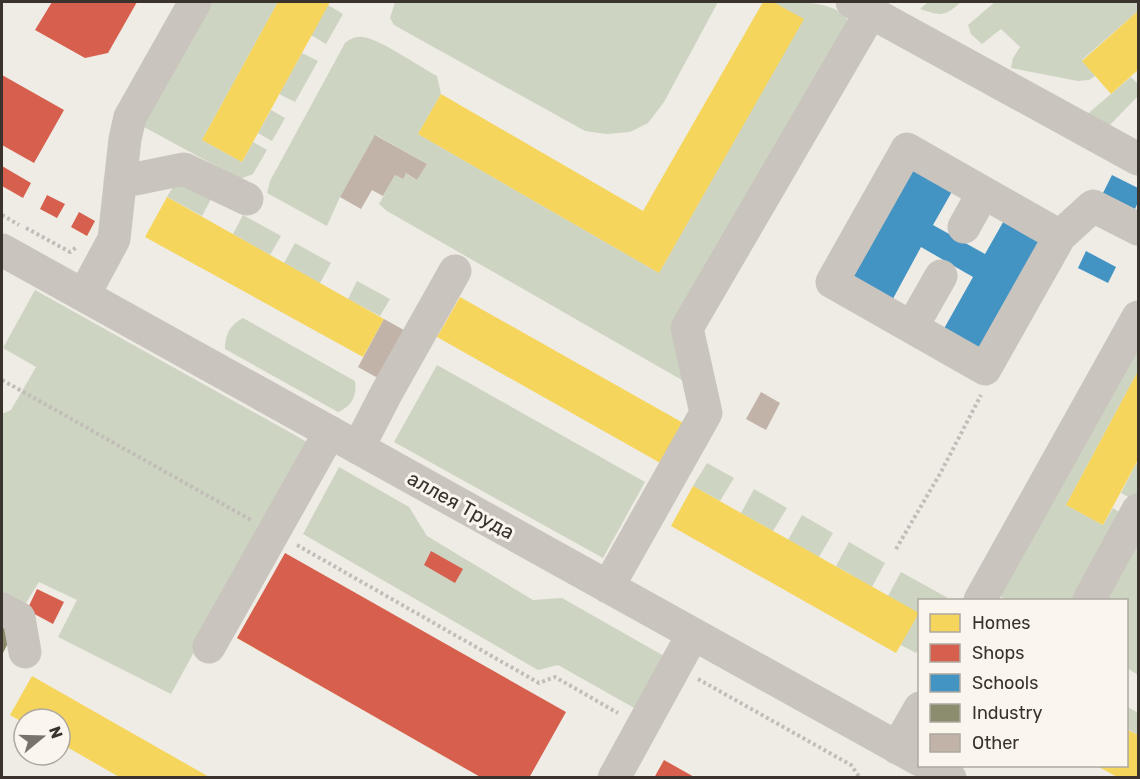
<svg xmlns="http://www.w3.org/2000/svg" width="1140" height="779" font-family="Rubik,sans-serif">
<rect width="100%" height="100%" fill="#efece6"/>
<path fill="#cdd4c1" d="M 208,2 L 278,2 L 202,140 L 242,162 L 253,142 L 267,150 L 253,174 L 240,179 L 144,127 L 143,115 Z
M 395,2 L 718,2 L 664,102 L 648,123 L 630,132 L 607,134 L 585,131 L 394,25 L 390,18 Z
M 773,2 C 798,2 840,0 850,24 L 688,311 L 687,383 L 387,211 L 379,204 L 395,175 L 402,179 L 406,173 L 417,180 L 427,164 L 376,135 L 340,197 L 327,226 L 267,193 L 270,181 L 345,43 C 350,39 356,36 363,37 C 382,40 418,66 437,76 L 441,94 L 418,134 L 659,273 L 803,19 Z
M 928,2 L 961,2 C 944,17 941,16 920,9 Z
M 995,2 L 1138,2 L 1138,11 L 1082,60 L 1095,76 L 1089,80 L 1078,81 L 1011,68 L 1013,58 L 1020,47 L 1001,29 L 982,44 L 971,34 L 968,25 Z
M 328,5 L 343,14 L 326,44 L 311,35 Z
M 302,53 L 318,61 L 295,102 L 279,94 Z
M 1131,77 L 1138,84 L 1138,96 L 1108,127 L 1085,116 Z
M 271,110 L 285,118 L 272,141 L 258,133 Z
M 177,180 L 211,199 L 202,216 L 167,197 Z
M 243,215 L 281,236 L 270,255 L 233,234 Z
M 295,243 L 331,263 L 320,283 L 284,263 Z
M 357,281 L 390,299 L 380,316 L 348,299 Z
M 35,290 L 309,443 L 171,694 L 58,637 L 77,600 L 39,582 L 26,603 L 2,592 L 2,414 L 11,410 L 36,367 L 3,348 Z
M 243,318 L 355,381 C 357,396 352,406 338,412 L 225,349 C 225,334 230,325 243,318 Z
M 1138,331 L 1138,371 L 1066,505 L 1103,525 L 1113,508 L 1125,516 L 1080,600 L 1007,600 L 1001,597 L 1000,592 Z
M 437,365 L 645,482 L 603,558 L 394,442 Z
M 707,463 L 734,478 L 720,501 L 693,486 Z
M 1136,464 L 1138,466 L 1138,492 L 1134,500 L 1121,493 Z
M 339,467 L 409,507 L 427,536 L 533,600 L 562,598 L 664,656 L 636,709 L 558,665 L 538,670 L 303,534 Z
M 754,489 L 787,508 L 773,531 L 741,513 Z
M 802,515 L 833,533 L 819,557 L 788,540 Z
M 1138,531 L 1138,675 L 1127,668 L 1126,600 L 1102,600 Z
M 849,542 L 885,563 L 872,587 L 836,566 Z
M 901,572 L 948,598 L 946,600 L 920,600 L 919,648 L 916,653 L 901,645 L 888,596 Z
M 1128,707 L 1138,713 L 1138,735 L 1127,729 Z"/>
<path fill="#f6d55c" d="M 278,2 L 330,2 L 242,162 L 202,140 Z
M 763,2 L 773,2 L 804,19 L 659,273 L 418,134 L 441,94 L 643,211 Z
M 1138,11 L 1138,70 L 1111,94 L 1082,61 Z
M 167,197 L 384,319 L 363,357 L 145,237 Z
M 460,297 L 685,424 L 662,464 L 437,337 Z
M 1138,371 L 1138,460 L 1103,525 L 1066,505 Z
M 693,486 L 919,613 L 896,653 L 671,526 Z
M 262,595 L 500,731 L 476,774 L 237,638 Z
M 32,676 L 211,778 L 121,778 L 60,743 L 60,719 L 24,719 L 24,723 L 10,715 Z
M 1126,729 L 1138,735 L 1138,778 L 1119,778 L 1097,766 L 1126,766 Z"/>
<path fill="#d6604d" d="M 52,2 L 137,2 L 108,53 L 85,58 L 35,30 Z
M 2,75 L 64,110 L 34,163 L 2,145 Z
M 2,166 L 31,183 L 23,198 L 2,186 Z
M 47,195 L 65,204 L 57,218 L 40,209 Z
M 79,212 L 95,221 L 87,236 L 71,227 Z
M 431,551 L 463,569 L 455,583 L 424,565 Z
M 285,553 L 566,712 L 529,778 L 482,778 L 237,638 Z
M 37,589 L 64,602 L 53,624 L 27,610 Z
M 664,760 L 696,778 L 654,778 Z"/>
<path fill="#4393c3" d="M 912,164 L 954,188 L 933,225 L 985,254 L 1006,217 L 1047,240 L 982,357 L 941,334 L 973,277 L 921,247 L 889,306 L 846,282 Z
M 1112,175 L 1138,188 L 1138,202 L 1135,209 L 1103,193 Z
M 1086,251 L 1116,267 L 1108,283 L 1078,268 Z"/>
<path fill="#8c8c6e" d="M 2,622 L 15,629 L 2,655 Z"/>
<path fill="#c1b3a8" d="M 375,135 L 427,164 L 417,180 L 406,173 L 403,179 L 395,175 L 383,196 L 372,190 L 361,209 L 340,197 Z
M 384,319 L 411,334 L 385,382 L 358,367 Z
M 761,392 L 780,403 L 766,430 L 746,419 Z"/>
<g fill="none" stroke-linecap="round" stroke-linejoin="round">
<path stroke="#c1bdb7" stroke-width="4" stroke-dasharray="3 3" stroke-linecap="butt" d="M 2,215 L 19,225
M 26,228 L 70,252 L 77,247
M 2,380 L 251,520
M 297,545 L 539,683 L 555,677 L 618,713
M 896,549 L 941,472 L 981,395
M 698,679 L 851,765 L 860,778"/>
<path stroke="#c9c4be" stroke-width="33" d="M 852,2 L 1138,159
M 120,182 L 184,169 L 247,199
M 964,227 L 983,193
M 1060,236 L 907,149 L 832,282 L 985,369 L 1060,236 L 1093,206 L 1138,229
M 2,250 L 920,760
M 84,295 L 114,239 L 125,139 L 130,117 L 195,2
M 912,327 L 941,276
M 358,448 L 387,392 L 455,271
M 608,587 L 706,413 L 687,328 L 871,12
M 980,600 L 1138,317
M 1089,600 L 1138,510
M 2,609 L 19,618 L 25,652
M 209,647 L 330,432
M 897,748 L 920,708
M 929,766 L 950,778
M 614,778 L 693,634"/>
</g>
<g text-anchor="middle" stroke-width="6" stroke-linejoin="round" paint-order="stroke">
<g font-size="20" fill="#3a322c" stroke="#faf6ee">
<text transform="translate(461 505) rotate(29)" y="7">аллея Труда</text>
</g>
</g>
<rect width="1140" height="779" fill="none" stroke="#3a322c" stroke-width="6"/>
<rect x="918" y="599" width="210" height="168" fill="#faf6ee" stroke="#ada8a0" stroke-width="1.5"/>
<rect x="930" y="614" width="30" height="18" fill="#f6d55c" stroke="#ada8a0" stroke-width="1.5"/>
<text x="972" y="629" font-size="18" fill="#3a322c">Homes</text>
<rect x="930" y="644" width="30" height="18" fill="#d6604d" stroke="#ada8a0" stroke-width="1.5"/>
<text x="972" y="659" font-size="18" fill="#3a322c">Shops</text>
<rect x="930" y="674" width="30" height="18" fill="#4393c3" stroke="#ada8a0" stroke-width="1.5"/>
<text x="972" y="689" font-size="18" fill="#3a322c">Schools</text>
<rect x="930" y="704" width="30" height="18" fill="#8c8c6e" stroke="#ada8a0" stroke-width="1.5"/>
<text x="972" y="719" font-size="18" fill="#3a322c">Industry</text>
<rect x="930" y="734" width="30" height="18" fill="#c1b3a8" stroke="#ada8a0" stroke-width="1.5"/>
<text x="972" y="749" font-size="18" fill="#3a322c">Other</text>
<g transform="translate(42 737) rotate(71)"><circle r="28" fill="#faf6ee" stroke="#ada8a0" stroke-width="1.5"/>
<path d="M0-4.5L10 22L0 15L-10 22Z" fill="#79736d"/>
<text y="-9" font-size="16" font-weight="bold" text-anchor="middle" fill="#3a322c">N</text>
</g>
</svg>
